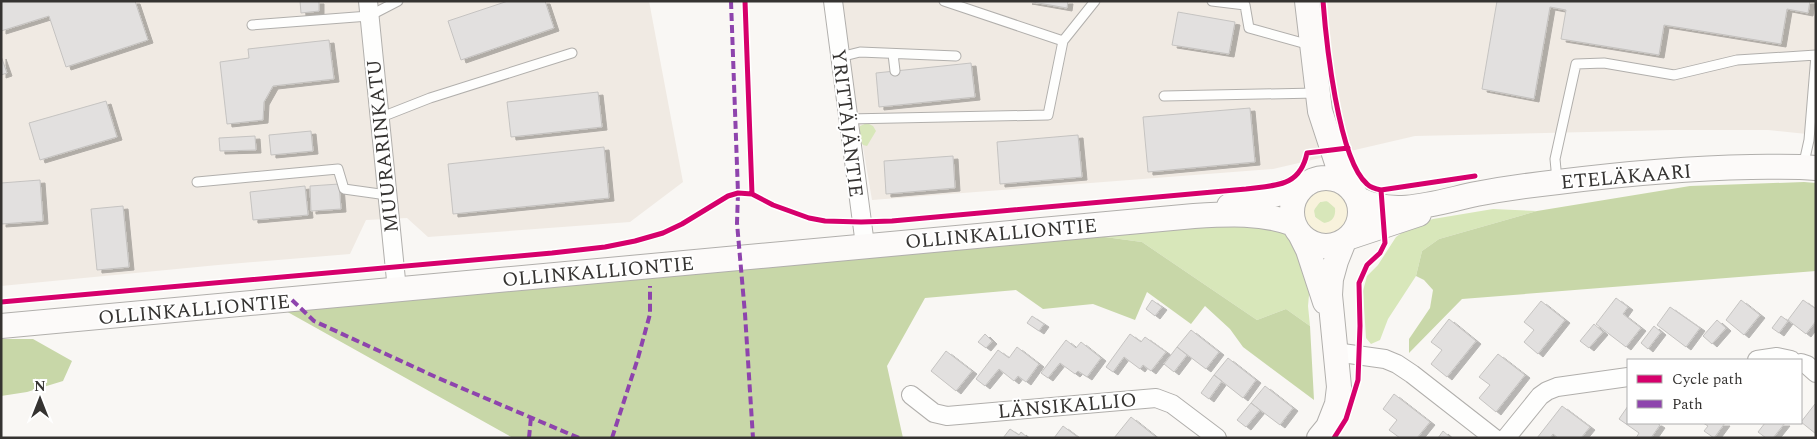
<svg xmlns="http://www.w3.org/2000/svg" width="1817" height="439" font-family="Spectral,serif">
<defs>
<filter id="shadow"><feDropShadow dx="5" dy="3" stdDeviation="0" flood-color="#0004"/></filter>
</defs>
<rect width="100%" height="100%" fill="#f9f7f4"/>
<path fill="#f0eae3" d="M 1,1 L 649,1 L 683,182 L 630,222 L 428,237 L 407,218 L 366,220 L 350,254 L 218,265 L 1,286 Z
M 838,1 L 1816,1 L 1816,135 L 1768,130 L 1672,130 L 1415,136 L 1273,169 L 872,200 Z"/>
<path fill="#d8e7ba" d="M 867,123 L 873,126 L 876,131 L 867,146 L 863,145 C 858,138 857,134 860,126 Z
M1314 212a11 11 0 1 1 22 0a11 11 0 1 1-22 0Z
M 1493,209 L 1537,211 L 1439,239 L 1422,251 L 1416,276 L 1388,319 L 1380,340 L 1371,344 L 1366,338 L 1363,291 L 1367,276 L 1378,265 L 1396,237 L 1410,227 L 1433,219 Z
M 1267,222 L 1290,235 L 1310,284 L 1308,306 L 1310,326 L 1286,309 L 1257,320 L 1142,242 L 1090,235 Z"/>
<path fill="#c8d7a8" d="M 1804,182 L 1816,183 L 1816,271 L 1462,299 L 1409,353 L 1409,339 L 1430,308 L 1433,290 L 1424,280 L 1416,276 L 1422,251 L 1439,239 L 1537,211 L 1690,186 Z
M 1090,235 L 1142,242 L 1257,320 L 1286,309 L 1310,326 L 1314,400 L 1243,347 L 1230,329 L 1205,306 L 1191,324 L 1147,292 L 1135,320 L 1093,304 L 1043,309 L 1016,290 L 925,298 L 887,366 L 903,438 L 513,438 L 284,310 L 623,281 Z
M 1,339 L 33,339 L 72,361 L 63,381 L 27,392 L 1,396 Z"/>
<path fill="#f8f2dc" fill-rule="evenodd" d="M 1328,186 C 1344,190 1356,205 1348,221 C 1345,227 1340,232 1334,234 C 1299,245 1287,189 1328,186 ZM 1327,201 L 1335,208 C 1336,217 1332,222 1324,223 L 1315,217 L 1314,210 L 1320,202 Z"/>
<path fill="#e2e0df" stroke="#c5c3c1" filter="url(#shadow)" d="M 1,1 L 135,1 L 148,40 L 66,67 L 49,16 L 1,31 Z
M 300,1 L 319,1 L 319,11 L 301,13 Z
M 508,1 L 545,1 L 554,28 L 461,60 L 448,21 Z
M 1027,1 L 1068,1 L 1067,8 Z
M 1497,1 L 1810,1 L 1808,13 L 1787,9 L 1781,44 L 1664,25 L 1659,55 L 1561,39 L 1566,10 L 1550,7 L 1534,99 L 1482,89 Z
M 1178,12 L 1235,22 L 1229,54 L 1172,45 Z
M 329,40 L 334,79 L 273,86 L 264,102 L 263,120 L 227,124 L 220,62 L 249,58 L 248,49 Z
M 1,56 L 7,73 L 1,75 Z
M 971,63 L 975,97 L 879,107 L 876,73 Z
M 598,92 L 602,127 L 511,137 L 507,102 Z
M 106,101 L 117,137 L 40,160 L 29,123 Z
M 1250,108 L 1255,162 L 1148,172 L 1143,117 Z
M 311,131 L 313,151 L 271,155 L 269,135 Z
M 1078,135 L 1082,177 L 1000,184 L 997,142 Z
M 255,136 L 256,150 L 220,151 L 219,138 Z
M 604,147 L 609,198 L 453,214 L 448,164 Z
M 953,156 L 955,188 L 886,194 L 884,161 Z
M 40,180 L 43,221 L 1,224 L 1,183 Z
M 339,184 L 341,209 L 311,211 L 310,186 Z
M 305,186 L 308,215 L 253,220 L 250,192 Z
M 123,206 L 129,267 L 97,270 L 91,209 Z
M 1616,298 L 1628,307 L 1623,314 L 1641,328 L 1626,347 L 1596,324 Z
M 1152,300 L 1162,307 L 1155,316 L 1146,309 Z
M 1741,300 L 1760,315 L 1744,335 L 1726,320 Z
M 1803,300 L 1816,309 L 1816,321 L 1806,334 L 1788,320 Z
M 1541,301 L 1565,320 L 1538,354 L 1524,342 L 1534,330 L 1524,322 Z
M 1670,307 L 1700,328 L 1686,347 L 1657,325 Z
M 1032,316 L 1044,324 L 1039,331 L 1027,323 Z
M 1781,316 L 1788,321 L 1779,333 L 1772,328 Z
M 1449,319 L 1476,341 L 1447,377 L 1431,364 L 1442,350 L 1431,342 Z
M 1717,320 L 1726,328 L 1712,344 L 1703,336 Z
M 1594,324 L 1603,332 L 1589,348 L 1580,341 Z
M 1654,326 L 1661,332 L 1648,349 L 1641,343 Z
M 1191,330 L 1219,352 L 1206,369 L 1177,347 Z
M 985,334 L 992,341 L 986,348 L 978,342 Z
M 1130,334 L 1141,342 L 1145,337 L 1166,352 L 1151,371 L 1143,365 L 1140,369 L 1124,357 L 1113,372 L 1106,367 Z
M 1066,340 L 1076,348 L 1081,342 L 1101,358 L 1087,377 L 1078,371 L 1075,374 L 1060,363 L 1048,378 L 1041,373 Z
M 1017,347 L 1039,364 L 1026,382 L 1018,376 L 1014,381 L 999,369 L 985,386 L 976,379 L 998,350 L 1009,358 Z
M 1177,347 L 1187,355 L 1174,372 L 1164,364 Z
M 946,351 L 972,371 L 956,391 L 931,371 Z
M 1498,354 L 1525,375 L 1496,412 L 1479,398 L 1490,385 L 1479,377 Z
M 1228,358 L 1256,380 L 1243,398 L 1214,375 Z
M 1214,375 L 1222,381 L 1209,399 L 1201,393 Z
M 1265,386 L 1293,408 L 1280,425 L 1251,403 Z
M 1394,394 L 1430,422 L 1417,438 L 1400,438 L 1389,430 L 1397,420 L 1383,409 Z
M 1251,403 L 1260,410 L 1246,427 L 1237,420 Z
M 1815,404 L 1816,405 L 1816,434 L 1801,422 Z
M 1562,406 L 1590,427 L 1581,438 L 1558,438 L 1553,434 L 1550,438 L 1537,438 Z
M 1628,406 L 1628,423 L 1657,423 L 1660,425 L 1651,438 L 1636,438 L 1639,433 L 1619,419 Z
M 1131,417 L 1156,437 L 1155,438 L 1114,438 Z
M 1703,423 L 1725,423 L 1714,438 L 1704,431 L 1708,426 Z
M 1765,423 L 1785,423 L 1773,438 L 1766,438 L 1758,432 Z
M 1063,426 L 1079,438 L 1054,438 Z
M 1010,429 L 1019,435 L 1021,432 L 1028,438 L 1003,438 Z
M 1443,431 L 1451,438 L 1438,438 Z"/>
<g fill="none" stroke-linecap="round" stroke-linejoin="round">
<defs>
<path id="lane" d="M 1212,1 L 1245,5 L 1249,28 L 1310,45
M 252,25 L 369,16 L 398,1
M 1063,41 L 1095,1
M 893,54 L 895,71
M 840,57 L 860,52 L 956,56
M 1164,96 L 1316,93
M 379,118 L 430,98 L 572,53
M 848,119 L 1048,115 L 1063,41 L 944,1
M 1557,180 L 1555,159 L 1576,64 L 1604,63 L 1674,75 L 1737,60 L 1816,55 L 1809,140 L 1803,167
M 197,182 L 338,169 L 344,189 L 387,195"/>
<path id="street" d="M 368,1 L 397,290
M 833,1 L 865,245
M 1335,352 L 1385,359 L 1397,364 L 1412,374 L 1494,438
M 1757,360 L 1777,357 L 1791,360
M 1801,363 L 1807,365 L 1816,373
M 911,395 L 934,413 L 947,416 L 1156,398 L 1172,404 L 1217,438
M 1506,438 L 1540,396 L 1547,391 L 1557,387 L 1628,377"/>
<path id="secondary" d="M 1307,1 L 1320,111 L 1337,163 L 1348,186
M1292 212a34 34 0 1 1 68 0a34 34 0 1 1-68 0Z
M 1358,199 C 1395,218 1438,202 1476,194 C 1503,189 1531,185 1558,182 C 1622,174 1687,168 1751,167 C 1773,167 1794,166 1816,168
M 1229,206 L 1285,192 L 1307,184
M 1300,234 L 1308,250 L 1325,302
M 1350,237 L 1419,214
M 1,326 L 1194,216 C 1228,214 1262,212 1294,224
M 1319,438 L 1328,427 L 1337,404 L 1339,387 L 1330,295 L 1331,279 L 1336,261 L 1344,241"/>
</defs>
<use href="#lane" stroke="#b1afac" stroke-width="11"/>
<use href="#street" stroke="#b1afac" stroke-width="20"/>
<use href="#secondary" stroke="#b1afac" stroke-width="26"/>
<use href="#lane" stroke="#fefefd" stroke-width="9"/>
<use href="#street" stroke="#fefefd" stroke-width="18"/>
<use href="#secondary" stroke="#fcfaf9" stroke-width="24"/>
<path stroke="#8e44ad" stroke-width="4" stroke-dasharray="8 4" stroke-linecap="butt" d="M 731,1 L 738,193 L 737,223 L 745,314 L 753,438
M 292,300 L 314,321 L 438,378 L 579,438
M 529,438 L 531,417
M 612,438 L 638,358 L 650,314 L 650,286"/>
<defs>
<path id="cycleway" d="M 1323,1 C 1326,40 1338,159 1367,184 C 1371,188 1376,189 1381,190 L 1385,243 L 1380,253 L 1367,265 L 1359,283 L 1360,326 L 1358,380 L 1346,419 L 1334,438
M 1381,190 L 1475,176
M 752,194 L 773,205 L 809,218 L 825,221 L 861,222 L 892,221 L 1246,189 C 1276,185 1300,187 1307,153 L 1348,148
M 1,302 L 552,253 L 605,247 L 635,241 L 663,233 L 682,224 L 728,196 L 738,193 L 752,194 L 745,1"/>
</defs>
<use href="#cycleway" stroke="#fff" stroke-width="8"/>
<use href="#cycleway" stroke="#d6006c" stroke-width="5"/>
</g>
<g text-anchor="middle" stroke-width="4" stroke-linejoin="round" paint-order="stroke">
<g font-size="20" fill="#353331" stroke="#fff">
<text transform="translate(848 123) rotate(83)" y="7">YRITTÄJÄNTIE</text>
<text transform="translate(382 146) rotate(-96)" y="7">MUURARINKATU</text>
<text transform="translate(1626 176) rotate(-5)" y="7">ETELÄKAARI</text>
<text transform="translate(1001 233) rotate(-5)" y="7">OLLINKALLIONTIE</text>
<text transform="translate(598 271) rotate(-5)" y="7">OLLINKALLIONTIE</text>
<text transform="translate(194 309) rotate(-5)" y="7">OLLINKALLIONTIE</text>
<text transform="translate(1067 405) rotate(-5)" y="7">LÄNSIKALLIO</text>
</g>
</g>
<rect width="1817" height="439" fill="none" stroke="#353331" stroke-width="5"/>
<rect x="1627" y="359" width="175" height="65" fill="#ffffff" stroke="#aeadad"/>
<rect x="1637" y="375" width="25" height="8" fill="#d6006c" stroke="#aeadad"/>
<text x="1672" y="384" font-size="15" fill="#353331">Cycle path</text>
<rect x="1637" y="400" width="25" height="8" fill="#8e44ad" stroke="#aeadad"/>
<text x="1672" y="409" font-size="15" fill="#353331">Path</text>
<g transform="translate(40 399)" stroke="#ffffff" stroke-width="4" paint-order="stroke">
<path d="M0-4L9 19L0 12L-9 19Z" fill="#353331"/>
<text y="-8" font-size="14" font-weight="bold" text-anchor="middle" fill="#353331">N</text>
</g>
</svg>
